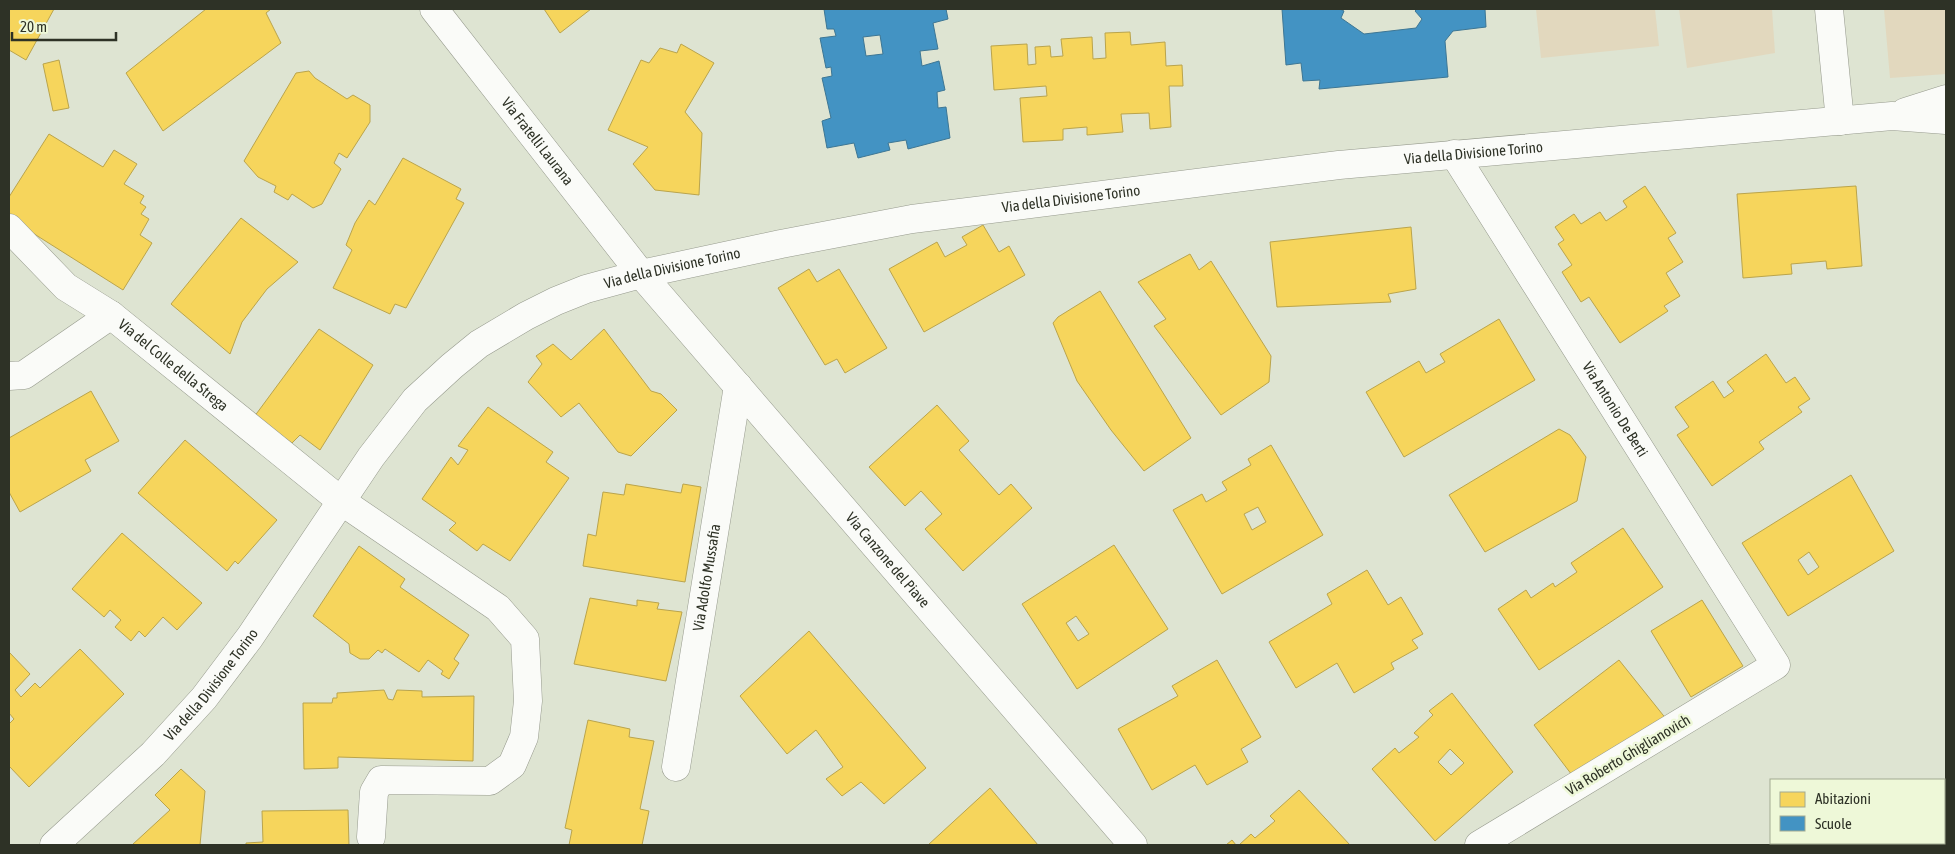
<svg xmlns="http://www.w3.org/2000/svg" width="1955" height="854" font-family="'Asap Condensed',sans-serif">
<rect width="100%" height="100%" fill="#dee4d2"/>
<path fill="#e2d8be" d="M 1536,9 L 1655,9 L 1659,46 L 1541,58 Z
M 1679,9 L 1772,9 L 1775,53 L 1687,68 Z
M 1884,9 L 1946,9 L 1946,74 L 1890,78 Z"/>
<path fill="#f6d55c" stroke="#baa44c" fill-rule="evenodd" d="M 9,9 L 54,9 L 26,60 L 9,50 Z
M 206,9 L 271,9 L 266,13 L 281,43 L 163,131 L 126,73 Z
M 544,9 L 591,9 L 560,33 Z
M 1130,32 L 1131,45 L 1165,42 L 1166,66 L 1182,65 L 1183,86 L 1169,86 L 1171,127 L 1150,129 L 1149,113 L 1121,114 L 1123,132 L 1087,135 L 1087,127 L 1063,129 L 1063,140 L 1023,142 L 1020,98 L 1047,96 L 1046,86 L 994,90 L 991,46 L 1027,44 L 1028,65 L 1036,64 L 1035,47 L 1050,46 L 1051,57 L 1063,56 L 1061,39 L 1092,37 L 1093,59 L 1106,58 L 1105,33 Z
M 681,44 L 714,63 L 685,112 L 702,133 L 699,195 L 655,190 L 633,164 L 648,147 L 608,130 L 641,60 L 649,63 L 660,48 L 677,53 Z
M 59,60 L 69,108 L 53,111 L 43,64 Z
M 309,71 L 315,78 L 347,99 L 353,95 L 370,105 L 370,122 L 347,158 L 339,153 L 334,163 L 341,169 L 322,204 L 313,208 L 292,194 L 288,200 L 274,192 L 276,186 L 258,177 L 244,161 L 296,73 Z
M 49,134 L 103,167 L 114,150 L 137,164 L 124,184 L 144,196 L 140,203 L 146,207 L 141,214 L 149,219 L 140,235 L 152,243 L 123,290 L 9,218 L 9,197 Z
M 403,158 L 461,189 L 456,199 L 464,203 L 406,308 L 395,304 L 390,314 L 333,288 L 352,250 L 346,245 L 355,223 L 369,200 L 375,205 Z
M 1645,186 L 1676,233 L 1668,238 L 1683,262 L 1666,273 L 1680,296 L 1664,306 L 1668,311 L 1620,343 L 1589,297 L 1581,302 L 1562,272 L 1572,265 L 1558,244 L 1564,240 L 1555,227 L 1574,214 L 1581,224 L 1600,212 L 1606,221 L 1627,207 L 1623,201 Z
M 1856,186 L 1862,266 L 1827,269 L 1826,261 L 1791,264 L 1792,274 L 1743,278 L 1737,194 Z
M 241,218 L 298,262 L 267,289 L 242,322 L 230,354 L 171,304 Z
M 983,225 L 999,252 L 1009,246 L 1025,275 L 924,332 L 889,269 L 937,242 L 945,257 L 967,245 L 962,237 Z
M 1411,227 L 1416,289 L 1388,294 L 1391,302 L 1277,307 L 1270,242 Z
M 1190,254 L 1199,270 L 1211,261 L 1271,356 L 1269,382 L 1221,415 L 1154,326 L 1166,319 L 1138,282 Z
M 809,269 L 817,282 L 839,269 L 887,348 L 845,373 L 837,359 L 825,365 L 778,288 Z
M 1100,291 L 1191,438 L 1144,471 L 1111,430 L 1077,381 L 1053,323 L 1058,317 Z
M 1499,319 L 1535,380 L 1404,457 L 1366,392 L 1419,361 L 1426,373 L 1445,362 L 1440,354 Z
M 319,329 L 373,365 L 320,450 L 300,435 L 292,443 L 254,417 Z
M 604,329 L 651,391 L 661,394 L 677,410 L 631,456 L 618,452 L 579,403 L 561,417 L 528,382 L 542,364 L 536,356 L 553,344 L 571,360 Z
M 1766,354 L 1786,383 L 1795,377 L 1810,399 L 1798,407 L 1802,412 L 1759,442 L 1764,449 L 1712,486 L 1677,435 L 1689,427 L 1675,407 L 1713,381 L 1724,398 L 1734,391 L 1727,382 Z
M 91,391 L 119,441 L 85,460 L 91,471 L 20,512 L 9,492 L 9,438 Z
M 937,405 L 969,441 L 959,450 L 999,495 L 1011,484 L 1032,508 L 963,571 L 925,529 L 942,514 L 921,491 L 905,506 L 869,467 Z
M 488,407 L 553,452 L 546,462 L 569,478 L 510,561 L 483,544 L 477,551 L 449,530 L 456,523 L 422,499 L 451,457 L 458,465 L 468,450 L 458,446 Z
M 1559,429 L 1570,435 L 1586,457 L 1577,501 L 1485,552 L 1449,495 Z
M 185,440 L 277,520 L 238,564 L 235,561 L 227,571 L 138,493 Z
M 1271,445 L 1323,535 L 1222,594 L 1173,510 L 1202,494 L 1206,502 L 1227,490 L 1222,482 L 1251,465 L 1248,459 ZM 1258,507 L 1266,522 L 1252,530 L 1244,514 Z
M 1851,475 L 1894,551 L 1788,616 L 1742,543 ZM 1809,552 L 1819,567 L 1808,575 L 1798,560 Z
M 626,484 L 681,493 L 683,484 L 701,487 L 685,582 L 583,566 L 588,534 L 596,536 L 603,492 L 624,495 Z
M 1623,528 L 1663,587 L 1539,670 L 1498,609 L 1526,590 L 1531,598 L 1553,583 L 1555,587 L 1577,572 L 1571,563 Z
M 122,533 L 202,603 L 177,630 L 163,617 L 145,637 L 139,631 L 131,641 L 115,627 L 121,620 L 110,610 L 104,617 L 72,589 Z
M 1114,545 L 1168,629 L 1077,689 L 1022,604 ZM 1076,616 L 1089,634 L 1078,641 L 1066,623 Z
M 359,546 L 405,579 L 400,587 L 469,635 L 454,659 L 459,663 L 449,679 L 441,674 L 443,671 L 428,660 L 419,672 L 385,649 L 382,653 L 378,650 L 369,659 L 360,659 L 350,653 L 349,644 L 313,616 Z
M 1367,570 L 1388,605 L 1401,597 L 1423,634 L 1412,640 L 1418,648 L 1391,663 L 1394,669 L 1354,693 L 1337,663 L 1296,688 L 1269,642 L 1332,604 L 1327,594 Z
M 590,598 L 637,606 L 637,600 L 659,603 L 657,609 L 682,612 L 666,681 L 574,664 Z
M 1702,600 L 1743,666 L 1691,697 L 1651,631 Z
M 809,631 L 926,768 L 884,804 L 861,782 L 842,796 L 826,779 L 843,767 L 816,730 L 787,754 L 740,696 Z
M 80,649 L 124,694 L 29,787 L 9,766 L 9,724 L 14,719 L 9,713 L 9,652 L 30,674 L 15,690 L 21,697 L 35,683 L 40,688 Z
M 1217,660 L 1261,737 L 1241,749 L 1248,762 L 1207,785 L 1195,765 L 1152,790 L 1118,729 L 1178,696 L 1172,686 Z
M 1619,660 L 1667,720 L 1575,779 L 1534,725 Z
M 384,690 L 388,699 L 393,700 L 397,690 L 422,691 L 422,697 L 474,696 L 473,761 L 338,757 L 338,768 L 304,769 L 303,703 L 332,703 L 333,698 L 337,698 L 337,693 Z
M 1452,693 L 1513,772 L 1435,841 L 1372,769 L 1395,748 L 1399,753 L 1419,737 L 1414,733 L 1433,715 L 1429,711 ZM 1450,749 L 1464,763 L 1451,775 L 1438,762 Z
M 588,720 L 630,729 L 629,737 L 654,741 L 640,809 L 649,811 L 642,845 L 569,845 L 572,830 L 565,828 Z
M 181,769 L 205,791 L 200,845 L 132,845 L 170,810 L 155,795 Z
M 990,788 L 1038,845 L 928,845 Z
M 1299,790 L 1350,845 L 1239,845 L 1251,834 L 1255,838 L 1275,821 L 1270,816 Z
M 348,810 L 349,845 L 246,845 L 246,843 L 263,842 L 262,811 Z
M 1232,840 L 1236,845 L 1226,845 Z"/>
<path fill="#4393c3" stroke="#3d7694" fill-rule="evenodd" d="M 824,9 L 946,9 L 948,19 L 933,23 L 938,49 L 920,51 L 922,66 L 939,61 L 945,90 L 937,92 L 938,108 L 946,107 L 950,138 L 908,149 L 906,140 L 888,143 L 890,150 L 858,158 L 854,143 L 827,148 L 822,121 L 831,118 L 822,78 L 832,76 L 831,67 L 826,68 L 820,38 L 836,36 L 834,29 L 827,29 ZM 880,35 L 883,54 L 866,56 L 863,37 Z
M 1282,9 L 1340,9 L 1344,11 L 1341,18 L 1364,34 L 1416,28 L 1422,19 L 1415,11 L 1417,9 L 1485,9 L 1486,27 L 1453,31 L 1445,41 L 1448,77 L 1319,89 L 1320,80 L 1303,81 L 1301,63 L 1286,65 Z"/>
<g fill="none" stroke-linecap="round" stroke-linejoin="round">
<defs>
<g id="street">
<path id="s1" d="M 434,9 L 641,274 L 1133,845"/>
<path d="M 1829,9 L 1840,121"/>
<path d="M 1905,112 L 1946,99"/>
<path id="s2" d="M 1454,154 L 1776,665 L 1479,845"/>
<path id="s3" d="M 9,228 L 66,287 L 111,315 L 341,501 L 498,608 L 525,639 L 528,701 L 524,737 L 512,765 L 490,781 L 381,780 L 374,792 L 371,837"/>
<path d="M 9,376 L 24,375 L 111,315"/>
<path id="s4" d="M 676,767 L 738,386"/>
<path id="s5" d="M 54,845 L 153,754 L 204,698 L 250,637 L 371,457 L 415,400 L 452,366 L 479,344 L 526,316 L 556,301 L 586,289 L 641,274 L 781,244 L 912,219 L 1339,165 L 1892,116 L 1946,120"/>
</g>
</defs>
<use href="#street" stroke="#969a8d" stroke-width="29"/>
<use href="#street" stroke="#fafbf8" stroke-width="28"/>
</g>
<g text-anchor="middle" stroke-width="5" stroke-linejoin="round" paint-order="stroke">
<g font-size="15" fill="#2e3226" stroke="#eef8d8">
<text dy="5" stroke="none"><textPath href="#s1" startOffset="168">Via Fratelli Laurana</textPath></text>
<text dy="5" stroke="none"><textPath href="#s5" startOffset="1680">Via della Divisione Torino</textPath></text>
<text dy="5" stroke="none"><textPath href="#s5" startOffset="1275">Via della Divisione Torino</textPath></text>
<text dy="5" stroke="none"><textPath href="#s5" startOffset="870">Via della Divisione Torino</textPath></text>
<text dy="5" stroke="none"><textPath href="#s3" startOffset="215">Via del Colle della Strega</textPath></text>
<text dy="5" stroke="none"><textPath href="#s2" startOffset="302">Via Antonio De Berti</textPath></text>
<text dy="5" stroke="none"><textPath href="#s1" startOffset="714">Via Canzone del Piave</textPath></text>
<text dy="5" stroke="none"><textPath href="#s4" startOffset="192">Via Adolfo Mussafia</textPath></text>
<text dy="5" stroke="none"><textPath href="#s5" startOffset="225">Via della Divisione Torino</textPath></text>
<text transform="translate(1628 755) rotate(-31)" y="5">Via Roberto Ghiglianovich</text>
</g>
</g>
<rect width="1955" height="854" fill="none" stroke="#2e3226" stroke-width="20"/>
<rect x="1770" y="779" width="175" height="65" fill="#eef8d8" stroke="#a1a991"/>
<rect x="1780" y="792" width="25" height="15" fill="#f6d55c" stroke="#a1a991"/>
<text x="1815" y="804" font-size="15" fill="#2e3226">Abitazioni</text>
<rect x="1780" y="816" width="25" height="15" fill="#4393c3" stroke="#a1a991"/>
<text x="1815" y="829" font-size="15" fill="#2e3226">Scuole</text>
<path d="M12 32v8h104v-8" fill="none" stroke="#2e3226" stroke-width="2.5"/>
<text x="20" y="32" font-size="15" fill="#2e3226" stroke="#eef8d8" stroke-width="4" paint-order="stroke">20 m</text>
</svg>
